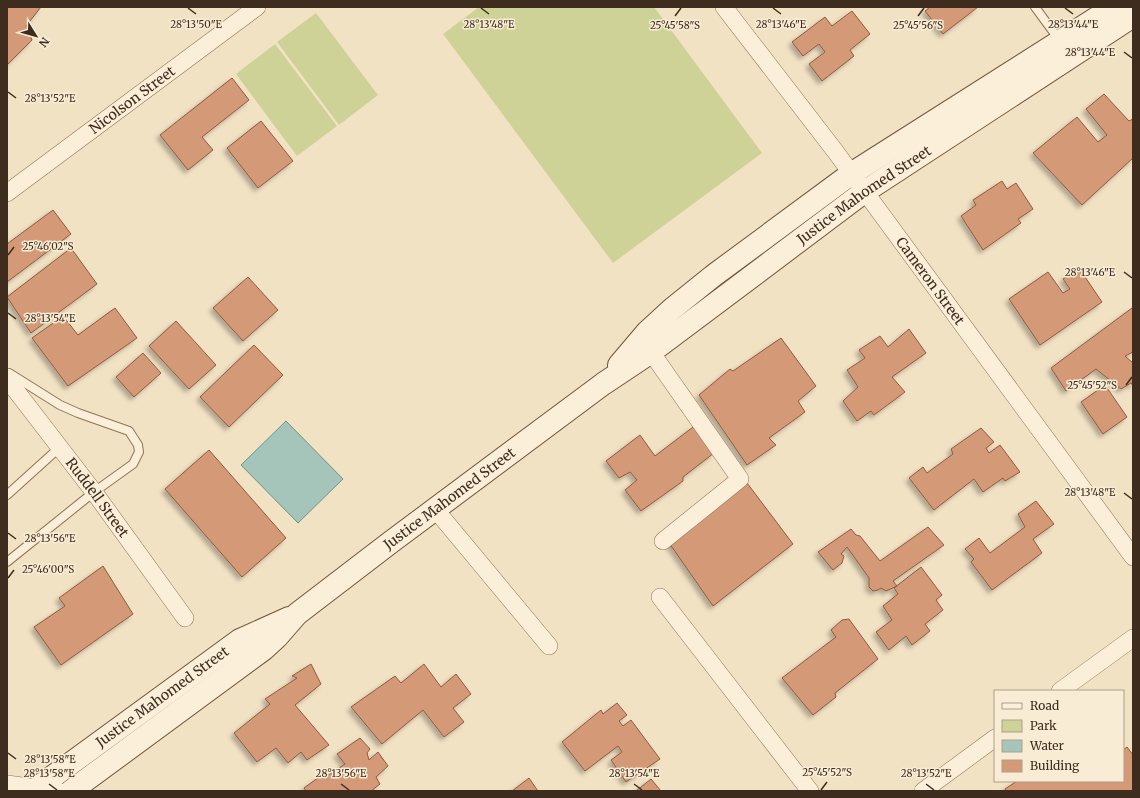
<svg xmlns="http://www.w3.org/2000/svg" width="1140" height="798" font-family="Merriweather,serif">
<defs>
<filter id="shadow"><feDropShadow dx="-3.5" dy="3.5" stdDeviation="2" flood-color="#0004"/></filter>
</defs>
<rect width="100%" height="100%" fill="#f2e2c4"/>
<path fill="#ced297" d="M 479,7 L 654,7 L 762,153 L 613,263 L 443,34 Z
M 316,13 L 378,95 L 339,125 L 277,42 Z
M 275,44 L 337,126 L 297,156 L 236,74 Z"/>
<path fill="#a6c5ba" stroke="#6c9588" d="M 286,421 L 343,479 L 298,523 L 241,465 Z"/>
<path fill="#d49977" stroke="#90593c" filter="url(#shadow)" d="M 7,7 L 41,7 L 26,26 L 32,40 L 7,65 Z
M 930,7 L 978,7 L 943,34 L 925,11 Z
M 852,11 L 870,34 L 850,50 L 854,56 L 822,81 L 809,64 L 825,52 L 819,44 L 803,56 L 792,42 L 825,17 L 832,26 Z
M 232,78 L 249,100 L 202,137 L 213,150 L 188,170 L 160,135 Z
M 1104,94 L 1129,121 L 1133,119 L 1133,158 L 1082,205 L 1033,153 L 1077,117 L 1098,142 L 1107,135 L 1086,109 Z
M 261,121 L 293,161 L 258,188 L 227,148 Z
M 1002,181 L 1007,189 L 1016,183 L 1033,209 L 1018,219 L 1021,223 L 983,250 L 961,216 L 976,205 L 973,200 Z
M 53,210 L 71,234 L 7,282 L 7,244 Z
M 71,248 L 97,284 L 31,333 L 7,297 Z
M 1079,268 L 1102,302 L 1040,345 L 1009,299 L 1048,272 L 1063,293 L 1070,289 L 1063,279 Z
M 248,277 L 278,310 L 243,341 L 213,308 Z
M 115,308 L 137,338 L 68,386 L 32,338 L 63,316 L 78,335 Z
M 1132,308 L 1133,310 L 1133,352 L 1125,356 L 1133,363 L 1133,386 L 1131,383 L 1121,389 L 1096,369 L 1066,391 L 1051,368 Z
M 176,321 L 216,365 L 189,389 L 149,346 Z
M 909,329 L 926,353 L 892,377 L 905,392 L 874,415 L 871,411 L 857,421 L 843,401 L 858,387 L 847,370 L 865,358 L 859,350 L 880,336 L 888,347 Z
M 781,338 L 816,386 L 798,401 L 805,412 L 769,438 L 776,445 L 747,465 L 699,395 L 730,369 L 733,371 Z
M 254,345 L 283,375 L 229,427 L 200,397 Z
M 143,353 L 161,373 L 134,397 L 116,377 Z
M 1105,385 L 1127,417 L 1103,434 L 1081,402 Z
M 693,427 L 714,453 L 683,477 L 683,481 L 641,511 L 625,490 L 637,480 L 630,472 L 619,478 L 606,461 L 640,435 L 655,456 Z
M 981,428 L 994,442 L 986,448 L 989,453 L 1000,445 L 1020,472 L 1005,481 L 1003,478 L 983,492 L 974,479 L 934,510 L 909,478 L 923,467 L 927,473 L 953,454 L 951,449 Z
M 209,450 L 286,538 L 242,577 L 165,489 Z
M 744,479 L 793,544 L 713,606 L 667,540 Z
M 1036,501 L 1054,524 L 1033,539 L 1042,553 L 992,590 L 971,562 L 974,559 L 965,549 L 979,538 L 990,553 L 1025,527 L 1018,514 Z
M 928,527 L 944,545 L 893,581 L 897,586 L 886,591 L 881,588 L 878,590 L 873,591 L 869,587 L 869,578 L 847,547 L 841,554 L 844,556 L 842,563 L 833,570 L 818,552 L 851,529 L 856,535 L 860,536 L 880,561 Z
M 103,566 L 133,614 L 61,665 L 34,627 L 65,606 L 59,598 Z
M 921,567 L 942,595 L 936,600 L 943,610 L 925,624 L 930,631 L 912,645 L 906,636 L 889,650 L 876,632 L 892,620 L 883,606 L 898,594 L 894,588 Z
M 849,619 L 878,659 L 835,693 L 836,697 L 813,715 L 782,678 L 836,637 L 831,630 L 842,620 Z
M 311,664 L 321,684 L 295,705 L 329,745 L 307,760 L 301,752 L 288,763 L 276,748 L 257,762 L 234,733 L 270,704 L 265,699 L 297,678 L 292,676 Z
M 424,664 L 441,687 L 456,674 L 471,694 L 453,708 L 464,722 L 444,737 L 423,710 L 382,744 L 351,707 L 395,676 L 401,683 Z
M 617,703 L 627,715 L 619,721 L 623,726 L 631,720 L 660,759 L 626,782 L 611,760 L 622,752 L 618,746 L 585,771 L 562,742 L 601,710 L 603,714 Z
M 360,738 L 370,749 L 367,753 L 369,760 L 378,752 L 388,766 L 376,777 L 380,784 L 371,791 L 306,791 L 304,788 L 322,775 L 324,778 L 345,764 L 337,754 Z
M 1127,747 L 1133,755 L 1133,791 L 1006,791 L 1005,789 L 1017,781 L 1123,781 L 1123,750 Z
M 529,778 L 538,791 L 512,791 Z
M 651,779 L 661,791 L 636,791 Z"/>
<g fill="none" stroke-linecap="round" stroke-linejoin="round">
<defs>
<path id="lane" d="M 1035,7 L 1060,41
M 7,495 L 59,448
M 7,562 L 94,492 L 133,464 L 139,452 L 138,445 L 129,431 L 78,413 L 60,405 L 9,373"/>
<g id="street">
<path id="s1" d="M 724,7 L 835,151 L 1133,557"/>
<path id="s2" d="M 7,193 L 257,7"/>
<path d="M 651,352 L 740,479 L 663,541"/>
<path id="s3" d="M 7,379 L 94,492 L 185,618"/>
<path d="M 435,509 L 549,646"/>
<path d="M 660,597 L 810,791"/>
<path d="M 1060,691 L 1133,638"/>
<path d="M 7,784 L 58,791"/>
<path d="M 923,791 L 995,738"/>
</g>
<g id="secondary">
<path d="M 619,365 L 647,332 L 672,309 L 713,276 L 851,174 L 1114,7"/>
<path id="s4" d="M 33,791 L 240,640 L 289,618"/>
<path id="s5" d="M 71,791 L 264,649 L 277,637 L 297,614 L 391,542 L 603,384 L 651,352 L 864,192 L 1133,16"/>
</g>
</defs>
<use href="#lane" stroke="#8f7358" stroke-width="10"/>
<use href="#street" stroke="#8f7358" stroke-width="18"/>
<use href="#secondary" stroke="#71543c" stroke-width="24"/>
<use href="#lane" stroke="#fcefd9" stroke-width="8"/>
<use href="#street" stroke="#fcefd9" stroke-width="17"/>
<use href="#secondary" stroke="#fcefd9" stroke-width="22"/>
</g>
<path fill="none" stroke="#3e2c1e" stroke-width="1.5" d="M 188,8 L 196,14M 481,8 L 489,14M 773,8 L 781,14M 1065,8 L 1073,14M 675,16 L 681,8M 918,16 L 924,8M 1124,52 L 1132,58M 8,92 L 16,98M 8,255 L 14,247M 1124,272 L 1132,278M 8,313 L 16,319M 1126,385 L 1132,377M 1124,493 L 1132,499M 8,533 L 16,539M 8,578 L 14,570M 8,753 L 16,759M 49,784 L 57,790M 341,784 L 349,790M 634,784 L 642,790M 926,784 L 934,790M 821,790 L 827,782"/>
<g text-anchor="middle" stroke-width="3" stroke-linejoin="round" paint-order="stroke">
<g font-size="14" fill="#3e2c1e" stroke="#f9ecd5">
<text dy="5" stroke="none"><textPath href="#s2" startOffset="156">Nicolson Street</textPath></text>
<text dy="5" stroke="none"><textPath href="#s5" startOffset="993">Justice Mahomed Street</textPath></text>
<text dy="5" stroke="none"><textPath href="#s1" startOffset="343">Cameron Street</textPath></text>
<text dy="5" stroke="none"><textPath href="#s3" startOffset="149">Ruddell Street</textPath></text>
<text dy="5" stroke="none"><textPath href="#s5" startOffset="479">Justice Mahomed Street</textPath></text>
<text dy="5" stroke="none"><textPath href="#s4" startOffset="160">Justice Mahomed Street</textPath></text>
</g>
</g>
<g font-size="10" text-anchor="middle" fill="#3e2c1e" stroke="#f9ecd5" stroke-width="3" stroke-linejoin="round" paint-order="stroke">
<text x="1073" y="28">28°13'44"E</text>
<text x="196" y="28">28°13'50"E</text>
<text x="489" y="28">28°13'48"E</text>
<text x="781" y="28">28°13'46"E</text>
<text x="675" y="29">25°45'58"S</text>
<text x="918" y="29">25°45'56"S</text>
<text x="1090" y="56">28°13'44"E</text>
<text x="50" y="102">28°13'52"E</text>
<text x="48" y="250">25°46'02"S</text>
<text x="1090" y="276">28°13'46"E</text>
<text x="50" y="322">28°13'54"E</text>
<text x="1092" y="389">25°45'52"S</text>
<text x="1090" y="496">28°13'48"E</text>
<text x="50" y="542">28°13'56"E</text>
<text x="48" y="573">25°46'00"S</text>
<text x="50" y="763">28°13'58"E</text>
<text x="827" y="776">25°45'52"S</text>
<text x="49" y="777">28°13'58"E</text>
<text x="341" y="777">28°13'56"E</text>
<text x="634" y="777">28°13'54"E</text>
<text x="926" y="777">28°13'52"E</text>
</g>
<rect width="1140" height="798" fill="none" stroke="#3e2c1e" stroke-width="16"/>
<rect x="994" y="690" width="130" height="92" fill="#f9ecd5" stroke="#ae9f8c"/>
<rect x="1002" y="703" width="20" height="6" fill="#fcefd9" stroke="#ae9f8c"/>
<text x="1030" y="710" font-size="12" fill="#3e2c1e">Road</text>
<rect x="1002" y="720" width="20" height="12" fill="#ced297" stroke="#ae9f8c"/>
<text x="1030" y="730" font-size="12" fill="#3e2c1e">Park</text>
<rect x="1002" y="740" width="20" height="12" fill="#a6c5ba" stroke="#ae9f8c"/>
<text x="1030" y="750" font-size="12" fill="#3e2c1e">Water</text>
<rect x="1002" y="760" width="20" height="12" fill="#d49977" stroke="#ae9f8c"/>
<text x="1030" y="770" font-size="12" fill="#3e2c1e">Building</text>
<g transform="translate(36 36) rotate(127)" stroke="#f9ecd5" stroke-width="3" paint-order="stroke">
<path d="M0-3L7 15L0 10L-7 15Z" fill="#3e2c1e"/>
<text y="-6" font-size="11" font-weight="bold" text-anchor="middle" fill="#3e2c1e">N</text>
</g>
</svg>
